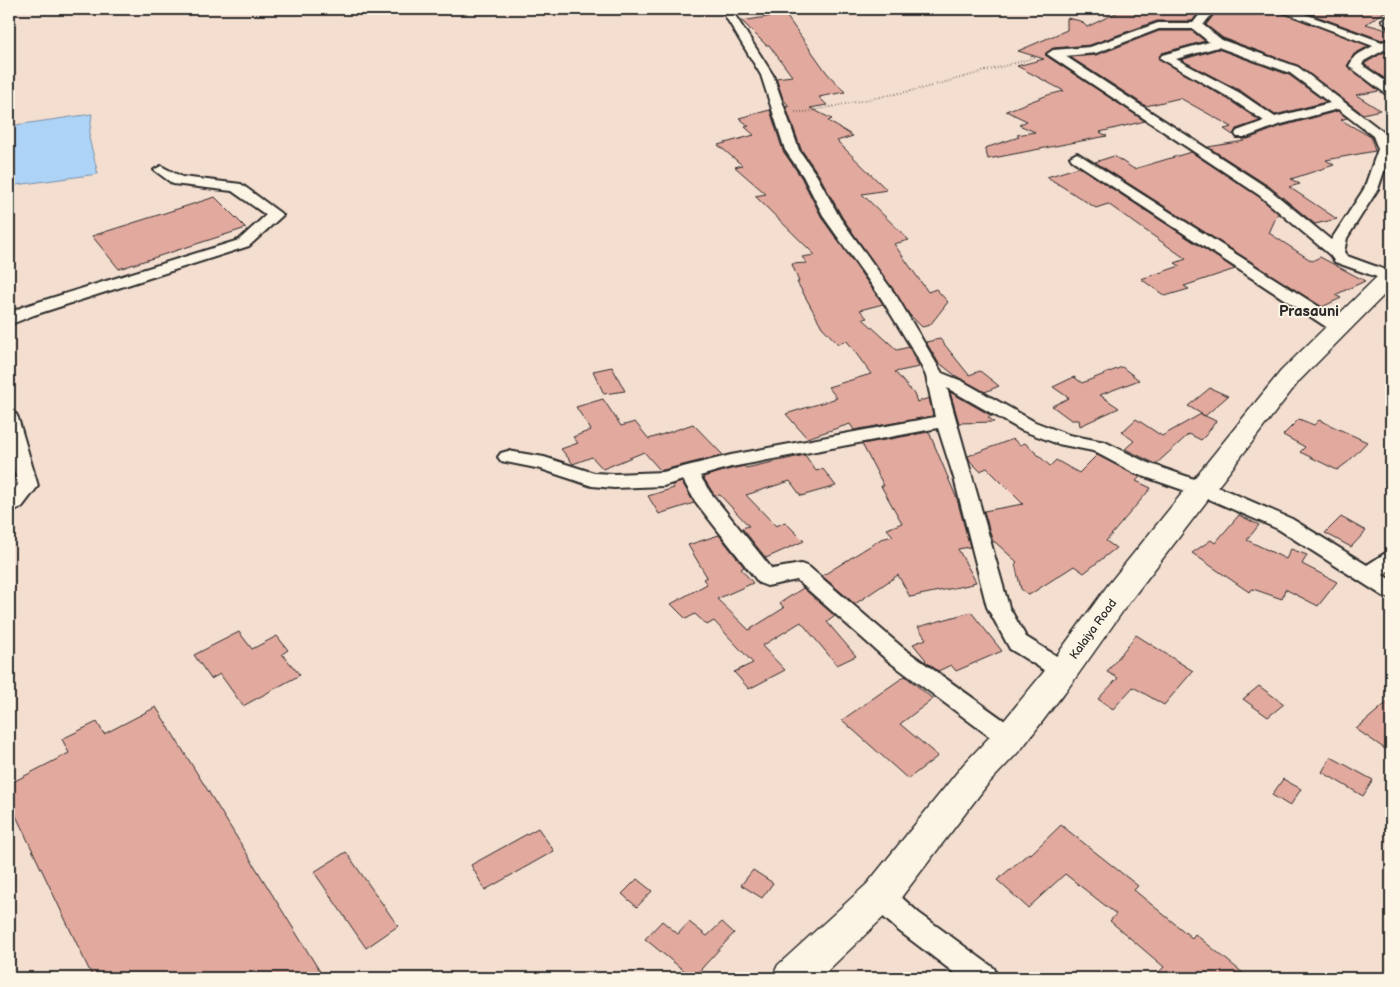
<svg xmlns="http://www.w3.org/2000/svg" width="1400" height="987" font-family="'Balsamiq Sans',sans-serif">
<rect width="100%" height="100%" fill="#f4ded0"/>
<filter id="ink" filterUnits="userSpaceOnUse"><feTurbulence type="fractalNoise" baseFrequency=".02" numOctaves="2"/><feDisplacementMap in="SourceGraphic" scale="10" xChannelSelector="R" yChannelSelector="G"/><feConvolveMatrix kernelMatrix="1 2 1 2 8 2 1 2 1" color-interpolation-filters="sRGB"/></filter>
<g filter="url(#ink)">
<path fill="#add3f7" stroke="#7990a5" d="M 92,114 L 89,138 L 98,174 L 9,186 L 9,126 Z"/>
<path fill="#e2a99e" stroke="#2b2b2b" d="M 1124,9 L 1202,9 L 1192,21 L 1157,21 L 1090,45 L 1053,48 L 1045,55 L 1145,121 L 1100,132 L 1107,136 L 988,159 L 985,148 L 1019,137 L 1017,135 L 1035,132 L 1019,125 L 1027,121 L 1006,111 L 1048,95 L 1064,91 L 1017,66 L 1044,59 L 1018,51 L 1067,30 L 1067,18 L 1081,21 L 1087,27 Z
M 1218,9 L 1272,9 L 1369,46 L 1354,54 L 1347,66 L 1379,91 L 1356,95 L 1380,110 L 1363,114 L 1299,66 L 1223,38 L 1206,25 Z
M 1303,9 L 1389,9 L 1366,24 L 1391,31 L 1391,37 L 1382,40 L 1302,11 Z
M 785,14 L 827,73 L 845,92 L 819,97 L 827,105 L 810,108 L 832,119 L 828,121 L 853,136 L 837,141 L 887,190 L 862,194 L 909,240 L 894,244 L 928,292 L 936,289 L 948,302 L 930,325 L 922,327 L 909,314 L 842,217 L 819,175 L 801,149 L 786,107 L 789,106 L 783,99 L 776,78 L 792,76 L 769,45 L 766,45 L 742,21 Z
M 1159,31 L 1192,31 L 1205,41 L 1162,53 L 1158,58 L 1229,100 L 1260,121 L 1236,129 L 1233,135 L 1224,129 L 1232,127 L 1180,98 L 1146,106 L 1070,57 L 1097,55 Z
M 1218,49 L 1289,75 L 1326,102 L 1275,115 L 1241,91 L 1181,60 Z
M 1384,52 L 1391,55 L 1391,83 L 1364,64 Z
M 770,110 L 783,151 L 801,177 L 823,220 L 883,304 L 860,310 L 867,318 L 863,319 L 897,350 L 909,347 L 919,367 L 895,372 L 914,394 L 917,402 L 929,398 L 933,416 L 854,430 L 850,424 L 807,438 L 786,414 L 837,398 L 828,387 L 871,374 L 847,341 L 838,344 L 822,327 L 797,282 L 799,282 L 792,264 L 807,263 L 802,257 L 815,255 L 755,196 L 766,194 L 735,167 L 742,165 L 718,145 L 754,135 L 745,127 L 749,126 L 739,118 Z
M 1338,111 L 1347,118 L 1341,120 L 1371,137 L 1375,151 L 1326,160 L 1334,165 L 1291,179 L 1300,184 L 1289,187 L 1337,219 L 1315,224 L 1270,187 L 1208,147 L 1244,141 L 1241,139 L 1248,139 L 1279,127 Z
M 1191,152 L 1258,196 L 1278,213 L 1269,233 L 1312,261 L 1320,257 L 1365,281 L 1335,295 L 1341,298 L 1322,307 L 1095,162 L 1114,156 L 1134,169 Z
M 1079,167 L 1235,269 L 1184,286 L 1189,289 L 1165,296 L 1141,279 L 1180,266 L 1175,263 L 1186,259 L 1108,204 L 1096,208 L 1047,177 Z
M 215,197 L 246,228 L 119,269 L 92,236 Z
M 940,339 L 969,375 L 980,371 L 999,386 L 985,392 L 956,376 L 938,362 L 926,342 Z
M 612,367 L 625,391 L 604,394 L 593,371 Z
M 1122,367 L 1139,380 L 1100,395 L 1119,408 L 1080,426 L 1079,420 L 1071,420 L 1052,406 L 1069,398 L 1053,387 L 1074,377 L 1082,383 Z
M 1210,388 L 1228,396 L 1205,416 L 1188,406 Z
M 950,392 L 990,415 L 992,416 L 988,417 L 994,422 L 959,423 Z
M 603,399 L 621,426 L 635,422 L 649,439 L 693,424 L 723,455 L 663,470 L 660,470 L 644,452 L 603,469 L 592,457 L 573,464 L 561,449 L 578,443 L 573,437 L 591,430 L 576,407 Z
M 1201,414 L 1216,421 L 1206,435 L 1201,440 L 1189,434 L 1156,464 L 1125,449 L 1134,441 L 1122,432 L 1136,419 L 1162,436 Z
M 1299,419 L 1314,425 L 1319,420 L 1367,442 L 1348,462 L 1337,470 L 1300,452 L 1305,447 L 1283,435 Z
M 929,432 L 957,499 L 970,547 L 958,549 L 976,582 L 972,583 L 973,584 L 910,597 L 898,575 L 855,604 L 822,576 L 881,539 L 893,536 L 887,529 L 902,523 L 881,486 L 884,486 L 862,444 Z
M 1013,439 L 1020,445 L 1025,443 L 1050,466 L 1056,460 L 1079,473 L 1097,455 L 1140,477 L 1136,481 L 1151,488 L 1106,541 L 1116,548 L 1084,573 L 1074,566 L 1029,595 L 1021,589 L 1015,564 L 1017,562 L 995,542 L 993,542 L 984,511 L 1023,504 L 987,468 L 980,471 L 970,461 L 968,456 Z
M 805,455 L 816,471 L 823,469 L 836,486 L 801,496 L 790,481 L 746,495 L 776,526 L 785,522 L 804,541 L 766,558 L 742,528 L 749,526 L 720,495 L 715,496 L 703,477 L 731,469 L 744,466 L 746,468 Z
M 682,482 L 694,503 L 659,514 L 648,496 L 674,488 L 672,485 Z
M 1239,515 L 1259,525 L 1247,540 L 1286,559 L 1291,549 L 1307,555 L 1302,564 L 1337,582 L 1318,606 L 1285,589 L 1282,599 L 1253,589 L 1249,592 L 1192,553 L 1211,540 L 1215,543 Z
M 1341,517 L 1366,531 L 1351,547 L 1325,533 Z
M 719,535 L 744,567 L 741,569 L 753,583 L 717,599 L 749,630 L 784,608 L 780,603 L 803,588 L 835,616 L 827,622 L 856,656 L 837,665 L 801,622 L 762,646 L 785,670 L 749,689 L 734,672 L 753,663 L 714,621 L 707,625 L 695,614 L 686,619 L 671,604 L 707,584 L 703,579 L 707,577 L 688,545 Z
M 971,612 L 1002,651 L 956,671 L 951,665 L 938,671 L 925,661 L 926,660 L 913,644 L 926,639 L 918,627 Z
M 239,632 L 252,649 L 277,636 L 288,650 L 282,654 L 300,675 L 243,706 L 220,674 L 211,679 L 194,655 Z
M 1136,635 L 1193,671 L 1164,705 L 1133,687 L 1113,709 L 1098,699 L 1118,678 L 1107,672 Z
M 905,676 L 933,699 L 900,724 L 938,756 L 908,779 L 842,720 Z
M 1259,686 L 1284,704 L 1268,717 L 1243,699 Z
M 1391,699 L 1391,753 L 1356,729 Z
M 156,707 L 324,978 L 93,978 L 9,801 L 9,784 L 69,753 L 62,739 L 97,722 L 104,734 Z
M 1331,757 L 1373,780 L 1363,796 L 1322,772 Z
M 1283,779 L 1301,789 L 1290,806 L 1272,795 Z
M 1061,825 L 1138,886 L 1134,890 L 1192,938 L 1195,934 L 1249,978 L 1153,978 L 1164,967 L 1110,921 L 1116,914 L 1065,874 L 1028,908 L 997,880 L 1029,853 L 1031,854 Z
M 538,828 L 554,851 L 485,890 L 471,865 Z
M 346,852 L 398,926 L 366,948 L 314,872 Z
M 753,870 L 773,883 L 762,898 L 741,885 Z
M 637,879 L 652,891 L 637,907 L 622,894 Z
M 662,921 L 678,934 L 689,922 L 707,936 L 722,922 L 734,933 L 693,978 L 645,939 Z"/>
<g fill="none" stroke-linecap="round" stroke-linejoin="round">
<defs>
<path id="street" d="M 721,9 L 731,9 L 773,75 L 799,150 L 817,176 L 840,218 L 897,297 L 942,373 L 962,381 L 1035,422 L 1069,435 L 1105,442 L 1148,463 L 1223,489 L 1292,519 L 1367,565 L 1384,554 L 1391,552 L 1391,569 L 1383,575 L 1391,580 L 1391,598 L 1383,596 L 1278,529 L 1209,499 L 1134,473 L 1093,451 L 1058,444 L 1021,430 L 947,388 L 1009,607 L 1026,637 L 1071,665 L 1075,671 L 1071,677 L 1063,680 L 1055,677 L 1010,649 L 987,607 L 954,478 L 938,428 L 731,467 L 700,476 L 710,492 L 772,569 L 801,564 L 809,567 L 903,648 L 1019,731 L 1022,738 L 1019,745 L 1010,748 L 1001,745 L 887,660 L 797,580 L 767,586 L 759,583 L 695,501 L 683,480 L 663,486 L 614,488 L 592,486 L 541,469 L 501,461 L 498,457 L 501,453 L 508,451 L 544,457 L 594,473 L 614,474 L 663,472 L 731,455 L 935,417 L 926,376 L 916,355 L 881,298 L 825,219 L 803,176 L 785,150 L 761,75 Z
M 1204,9 L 1216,9 L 1203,25 L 1222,40 L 1298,67 L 1386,134 L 1391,151 L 1378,189 L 1347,238 L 1344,252 L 1347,256 L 1391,272 L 1391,282 L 1335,262 L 1330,255 L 1259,195 L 1047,54 L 1053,50 L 1090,47 L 1158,23 L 1193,23 ZM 1159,29 L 1193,29 L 1209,42 L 1162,55 L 1160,58 L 1230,98 L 1264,121 L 1237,131 L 1235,134 L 1237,137 L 1247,137 L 1278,125 L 1338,109 L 1373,136 L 1378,149 L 1364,189 L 1331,240 L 1269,189 L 1065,56 L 1096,53 ZM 1218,47 L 1290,73 L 1330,103 L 1275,117 L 1240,93 L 1176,59 Z
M 1275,9 L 1291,9 L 1382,42 L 1391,39 L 1391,53 L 1384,50 L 1364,61 L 1362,65 L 1391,85 L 1391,95 L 1386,94 L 1349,66 L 1355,56 L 1373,46 Z
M 1391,14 L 1391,27 L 1387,26 L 1382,20 Z
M 1077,153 L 1346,324 L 1349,328 L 1346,332 L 1334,332 L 1072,160 L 1070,157 Z
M 161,166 L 182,177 L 241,184 L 283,215 L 249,246 L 34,315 L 9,325 L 9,314 L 22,307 L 239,240 L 266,215 L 232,191 L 173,184 L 154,170 Z
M 9,412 L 16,414 L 18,418 L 38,486 L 22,507 L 9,512 L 9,496 L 18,485 L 9,452 Z
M 880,884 L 890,887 L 919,913 L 994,968 L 998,978 L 961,978 L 899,931 L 870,905 L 866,896 L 870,887 Z"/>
<path id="secondary" d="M 1391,269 L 1391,288 L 1299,381 L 1130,601 L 1074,680 L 1022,748 L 987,785 L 893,908 L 820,978 L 772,978 L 778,965 L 867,884 L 963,765 L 998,728 L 1052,662 L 1108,585 L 1281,371 L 1383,271 Z"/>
</defs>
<use href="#street" stroke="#2b2b2b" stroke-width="4"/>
<use href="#secondary" stroke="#2b2b2b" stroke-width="3"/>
<path stroke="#2b2b2b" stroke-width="2" stroke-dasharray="0.5 2.5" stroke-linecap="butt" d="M 795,112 L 805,112 L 920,89 L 1037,57"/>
<use href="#street" fill="#fcf5e5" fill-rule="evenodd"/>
<use href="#secondary" fill="#fcf5e5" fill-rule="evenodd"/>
</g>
</g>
<g text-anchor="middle" stroke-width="4" stroke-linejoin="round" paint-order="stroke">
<g font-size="12" fill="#2b2b2b" stroke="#fcf5e5">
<text transform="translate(1093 629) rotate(-54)" y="4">Kalaiya Road</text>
</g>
<g font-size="15" font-weight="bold" fill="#2b2b2b" stroke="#fcf5e5">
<text x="1309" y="316">Prasauni</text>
</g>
</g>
<rect width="1400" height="987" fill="none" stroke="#fcf5e5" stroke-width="30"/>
<rect x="15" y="15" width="1370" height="957" fill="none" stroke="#2b2b2b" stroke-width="2" filter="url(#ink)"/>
</svg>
